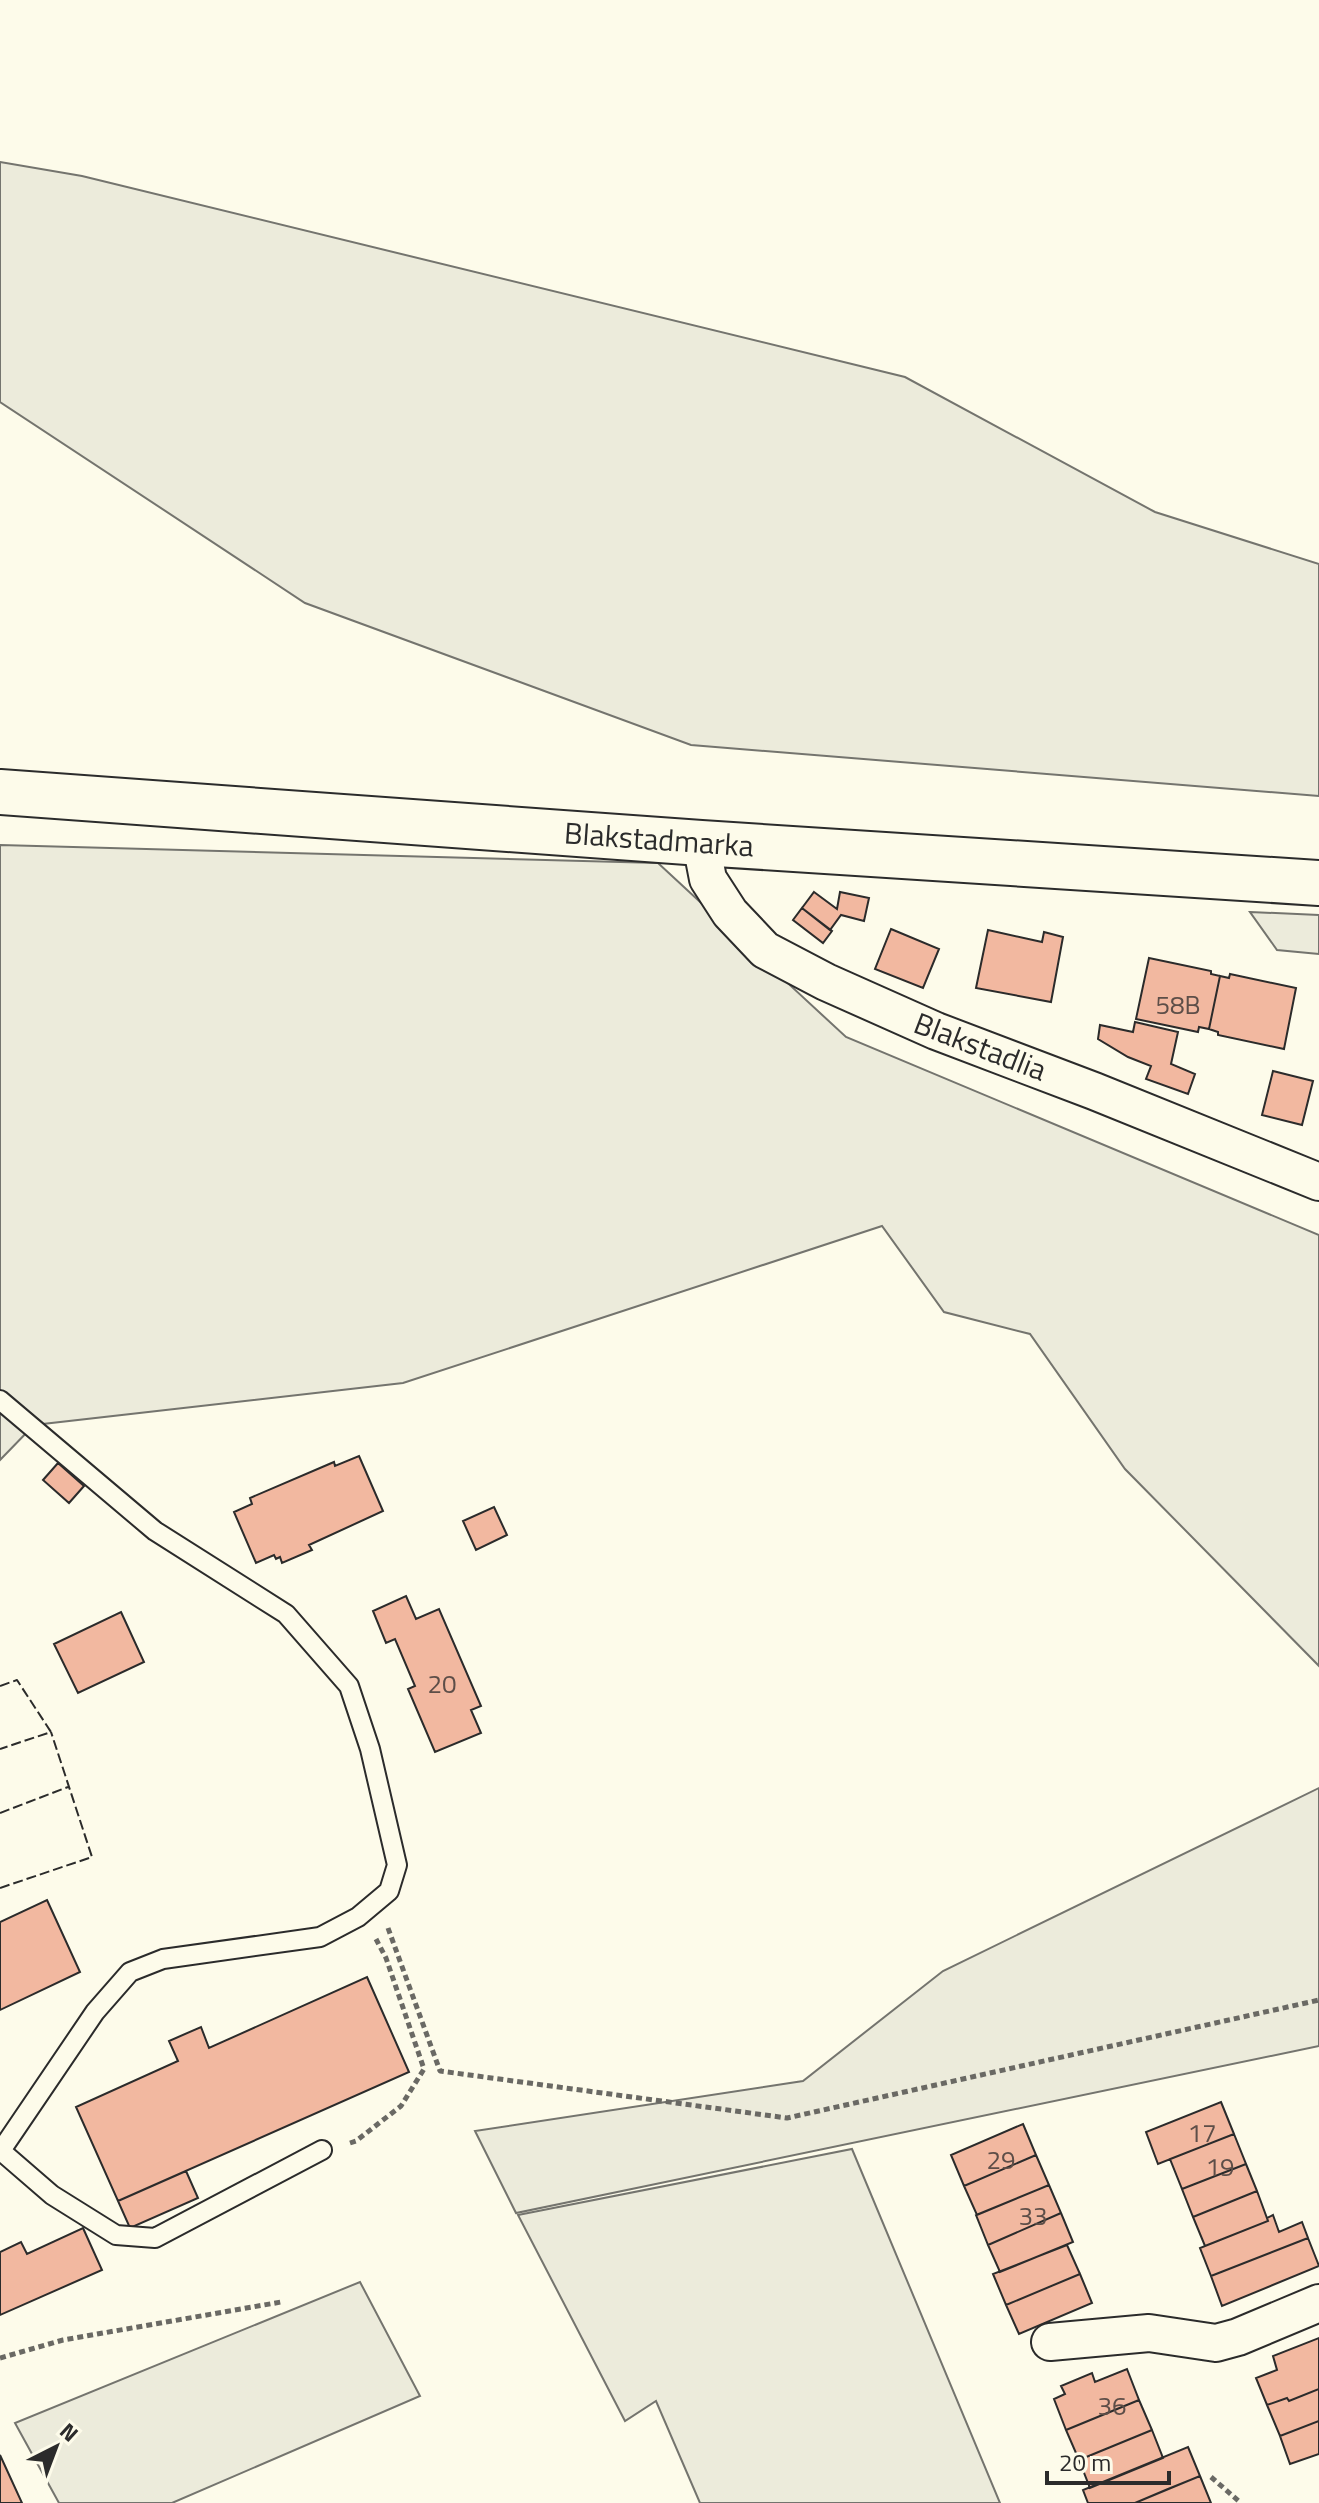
<svg xmlns="http://www.w3.org/2000/svg" width="1319" height="2503" font-family="'Titillium Web',sans-serif">
<rect width="100%" height="100%" fill="#fdfbea"/>
<path fill="#ecebdb" stroke="#74746e" stroke-width="2" d="M 0,162 L 82,176 L 905,377 L 1155,512 L 1319,564 L 1319,796 L 691,745 L 305,603 L 0,402 Z
M 0,845 L 658,863 L 846,1037 L 1319,1235 L 1319,1666 L 1125,1469 L 1030,1334 L 944,1312 L 882,1226 L 403,1383 L 34,1425 L 0,1460 Z
M 1250,912 L 1319,915 L 1319,954 L 1277,950 Z
M 1319,1788 L 1319,2046 L 516,2213 L 475,2131 L 803,2081 L 943,1971 Z
M 852,2149 L 1000,2503 L 700,2503 L 656,2401 L 625,2421 L 518,2215 Z
M 360,2282 L 420,2396 L 172,2503 L 59,2503 L 15,2423 Z"/>
<path fill="#f2b8a0" stroke="#2b2b2b" stroke-width="2" d="M 814,892 L 837,909 L 840,892 L 869,898 L 864,921 L 841,915 L 830,930 L 802,908 Z
M 802,908 L 832,931 L 823,943 L 793,920 Z
M 891,929 L 939,949 L 923,988 L 875,969 Z
M 988,930 L 1042,942 L 1044,932 L 1063,937 L 1051,1002 L 976,988 Z
M 1149,958 L 1211,971 L 1211,974 L 1220,976 L 1209,1029 L 1199,1027 L 1198,1032 L 1136,1019 Z
M 1230,974 L 1296,988 L 1284,1049 L 1218,1035 L 1218,1032 L 1209,1029 L 1220,976 L 1229,978 Z
M 1135,1022 L 1178,1032 L 1171,1064 L 1195,1074 L 1188,1094 L 1146,1079 L 1151,1066 L 1128,1057 L 1098,1039 L 1100,1025 L 1133,1032 Z
M 1273,1071 L 1313,1081 L 1302,1125 L 1262,1115 Z
M 359,1456 L 383,1511 L 309,1545 L 312,1550 L 282,1563 L 280,1557 L 276,1559 L 274,1555 L 256,1563 L 234,1512 L 252,1504 L 250,1498 L 334,1462 L 335,1466 Z
M 58,1463 L 84,1486 L 69,1503 L 43,1480 Z
M 494,1507 L 507,1535 L 476,1550 L 463,1521 Z
M 406,1596 L 416,1619 L 439,1609 L 481,1706 L 471,1710 L 481,1733 L 435,1752 L 408,1689 L 415,1686 L 395,1639 L 386,1643 L 373,1611 Z
M 121,1612 L 144,1662 L 78,1693 L 54,1644 Z
M 47,1900 L 80,1972 L 0,2010 L 0,1922 Z
M 367,1977 L 409,2072 L 118,2201 L 76,2107 L 178,2061 L 169,2041 L 201,2027 L 209,2048 Z
M 1221,2102 L 1234,2134 L 1158,2164 L 1146,2132 Z
M 1023,2124 L 1036,2155 L 964,2186 L 951,2155 Z
M 1234,2134 L 1246,2164 L 1182,2189 L 1170,2159 Z
M 1036,2155 L 1049,2185 L 977,2215 L 964,2186 Z
M 1246,2164 L 1257,2191 L 1193,2217 L 1182,2189 Z
M 186,2171 L 198,2198 L 130,2228 L 118,2201 Z
M 1049,2185 L 1061,2213 L 988,2245 L 976,2215 Z
M 1257,2191 L 1268,2221 L 1205,2246 L 1193,2217 Z
M 1061,2213 L 1073,2242 L 1000,2272 L 988,2245 Z
M 1273,2215 L 1279,2232 L 1302,2222 L 1308,2238 L 1211,2276 L 1200,2248 L 1268,2221 L 1267,2218 Z
M 83,2228 L 102,2270 L 0,2315 L 0,2252 L 21,2242 L 27,2254 Z
M 1308,2238 L 1319,2266 L 1222,2306 L 1211,2276 Z
M 1067,2245 L 1080,2274 L 1006,2305 L 993,2274 Z
M 1080,2274 L 1092,2303 L 1019,2334 L 1006,2305 Z
M 1319,2338 L 1319,2389 L 1289,2401 L 1287,2398 L 1267,2405 L 1256,2378 L 1277,2370 L 1273,2356 Z
M 1127,2369 L 1139,2400 L 1066,2430 L 1054,2399 L 1065,2394 L 1061,2386 L 1092,2373 L 1095,2382 Z
M 1319,2389 L 1319,2421 L 1280,2436 L 1267,2405 L 1287,2398 L 1289,2401 Z
M 1139,2400 L 1152,2430 L 1079,2460 L 1066,2430 Z
M 1319,2421 L 1319,2454 L 1290,2464 L 1280,2436 Z
M 1152,2430 L 1163,2458 L 1090,2488 L 1079,2460 Z
M 1188,2447 L 1200,2476 L 1135,2503 L 1088,2503 L 1083,2490 Z
M 0,2455 L 22,2503 L 0,2503 Z
M 1200,2476 L 1211,2503 L 1135,2503 L 1168,2489 Z"/>
<g fill="none" stroke-linecap="round" stroke-linejoin="round">
<defs>
<path id="lane" d="M 0,1400 L 155,1531 L 286,1614 L 349,1686 L 370,1749 L 397,1865 L 389,1891 L 358,1917 L 320,1937 L 163,1959 L 130,1972 L 95,2012 L 0,2152
M 0,2150 L 52,2195 L 116,2235 L 155,2238 L 322,2150"/>
<path id="street" d="M 701,843 L 708,879 L 730,913 L 765,950 L 826,982 L 936,1031 L 1094,1091 L 1319,1182
M 1050,2342 L 1149,2333 L 1216,2343 L 1238,2337 L 1319,2303"/>
<path id="secondary" d="M 0,792 L 701,843 L 1319,883"/>
</defs>
<use href="#lane" stroke="#2b2b2b" stroke-width="22"/>
<use href="#street" stroke="#2b2b2b" stroke-width="40"/>
<use href="#secondary" stroke="#2b2b2b" stroke-width="48"/>
<path stroke="#6a6964" stroke-width="5" stroke-dasharray="6 4" stroke-linecap="butt" d="M 388,1928 L 440,2071 L 787,2118 L 1319,2000
M 350,2143 L 356,2141 L 401,2106 L 424,2069 L 386,1958 L 376,1939
M 0,2358 L 63,2340 L 281,2302
M 1211,2477 L 1241,2503"/>
<use href="#lane" stroke="#fdfbea" stroke-width="18"/>
<use href="#street" stroke="#fdfbea" stroke-width="36"/>
<use href="#secondary" stroke="#fdfbea" stroke-width="44"/>
<path stroke="#2b2b2b" stroke-width="2" stroke-dasharray="10 4" stroke-linecap="butt" d="M 0,1686 L 17,1680 L 51,1732 L 0,1749
M 0,1813 L 68,1787
M 0,1888 L 92,1857 L 51,1732"/>
</g>
<g text-anchor="middle" stroke-width="6" stroke-linejoin="round" paint-order="stroke">
<g font-size="26" fill="#5d4e48">
<text x="1178" y="1014">58B</text>
<text x="442" y="1693">20</text>
<text x="1202" y="2142">17</text>
<text x="1001" y="2169">29</text>
<text x="1220" y="2176">19</text>
<text x="1033" y="2225">33</text>
<text x="1112" y="2415">36</text>
</g>
<g font-size="30" fill="#2b2b2b" stroke="#fdfbea">
<text transform="translate(659 840) rotate(4)" y="10">Blakstadmarka</text>
<text transform="translate(980 1047) rotate(21)" y="10">Blakstadlia</text>
</g>
</g>
<g transform="translate(56 2447) rotate(42)" stroke="#fdfbea" stroke-width="6" paint-order="stroke">
<path d="M0-6L14 30L0 20L-14 30Z" fill="#2b2b2b"/>
<text y="-12" font-size="22" font-weight="bold" text-anchor="middle" fill="#2b2b2b">N</text>
</g>
<path d="M1047 2471v12h122v-12" fill="none" stroke="#2b2b2b" stroke-width="4"/>
<text x="1059" y="2471" font-size="24" fill="#2b2b2b" stroke="#fdfbea" stroke-width="6" paint-order="stroke">20 m</text>
</svg>
